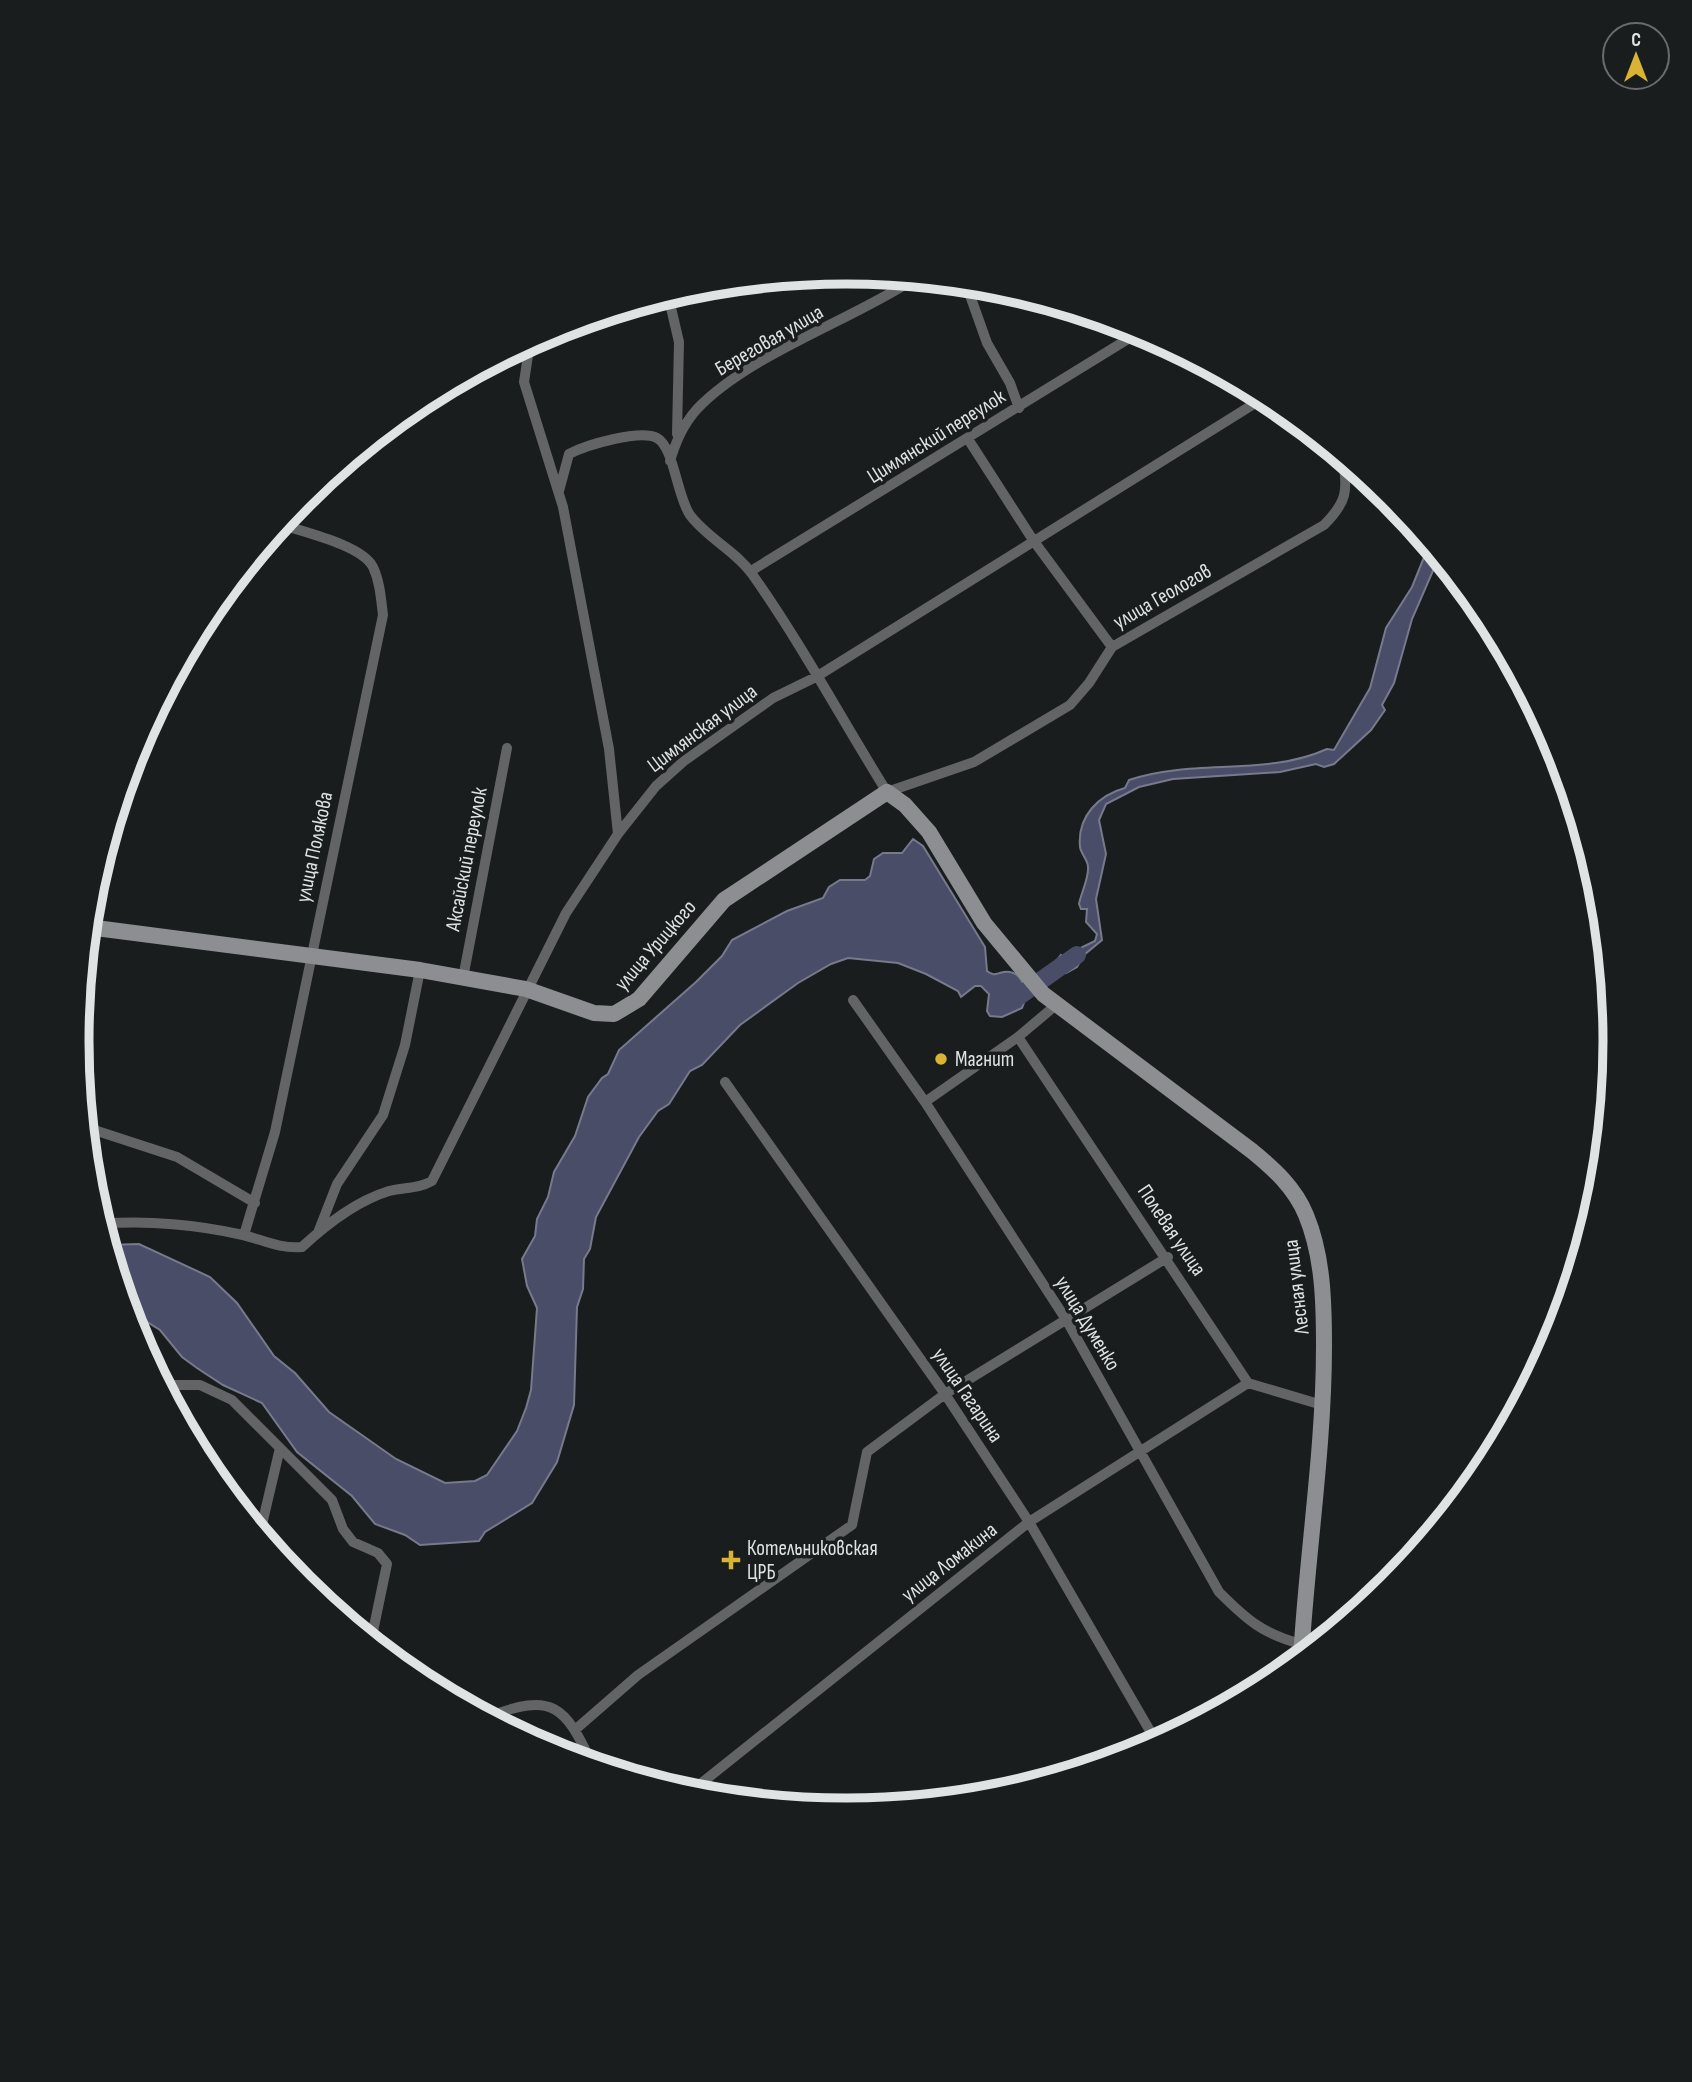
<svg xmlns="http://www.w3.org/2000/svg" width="1692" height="2082" font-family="'Sofia Sans Condensed',sans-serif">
<rect width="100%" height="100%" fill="#191d1e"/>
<path fill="#494d67" stroke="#767a8c" stroke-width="2" d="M 1429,545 L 1439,557 L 1412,619 L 1394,683 L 1382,705 L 1385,710 L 1371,730 L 1334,764 L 1324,767 L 1316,764 L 1280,772 L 1173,779 L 1139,787 L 1106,804 L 1099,820 L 1106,854 L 1096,899 L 1102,940 L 1084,955 L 1077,967 L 1066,973 L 1057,968 L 1056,961 L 1061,955 L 1066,959 L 1074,951 L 1095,941 L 1097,934 L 1086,922 L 1087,909 L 1081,909 L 1079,904 C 1081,893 1089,878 1088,867 C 1088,860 1081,854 1080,847 C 1077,816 1099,795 1125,788 L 1129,780 C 1194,758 1265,777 1327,749 L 1334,750 L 1370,688 L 1386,628 L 1412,587 Z
M 913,839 L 923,846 L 985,947 L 987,971 C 995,977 996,973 1004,972 C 1024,970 1029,994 1022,1008 L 1002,1017 L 990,1016 L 987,1011 L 989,994 L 981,986 L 975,986 L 961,997 L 958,991 L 926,974 L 898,963 L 848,958 L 831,964 L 798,983 L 740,1025 L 702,1065 L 690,1071 L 669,1104 L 658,1111 L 639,1137 L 596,1217 L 590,1249 L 584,1259 L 583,1289 L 577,1307 L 574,1405 L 557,1462 L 532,1503 L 485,1532 L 479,1541 L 420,1545 L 405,1535 L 375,1524 L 352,1496 L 297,1452 L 262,1403 L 223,1385 L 197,1368 L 182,1357 L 160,1330 L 128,1310 L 108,1245 L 139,1244 L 210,1277 L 237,1303 L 274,1356 L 295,1373 L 329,1412 L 396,1459 L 445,1483 L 475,1481 L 487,1475 L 517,1431 L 526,1408 L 531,1390 L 537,1308 L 527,1286 L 522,1259 L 535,1236 L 537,1219 L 548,1197 L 554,1172 L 575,1136 L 588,1097 L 602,1078 L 608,1074 L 619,1050 L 696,982 L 722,956 L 732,940 L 787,911 L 823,898 L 829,887 L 840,880 L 865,880 L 870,876 L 874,859 L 883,853 L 902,853 Z"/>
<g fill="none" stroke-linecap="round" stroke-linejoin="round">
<path stroke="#494d67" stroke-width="18" d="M 1005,994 L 1015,999 L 1077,955"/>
<path stroke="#636466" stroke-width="10" d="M 966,284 L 987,343 L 1010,383 L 1019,408
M 668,295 L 679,342 L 677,434
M 530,342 L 524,382 L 563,507 L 609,749 L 618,834
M 968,439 L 1033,540 L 1112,647
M 670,461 C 676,441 683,425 697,409 C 748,355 850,321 914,279
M 559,491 L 569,454 C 586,445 640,429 657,438 C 674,447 677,497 690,515 C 707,538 736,551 752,574 C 801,643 842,720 887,792 L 974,762 L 1070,705 L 1089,683 L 1112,647 L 1324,525 C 1347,502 1348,491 1343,459
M 751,571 L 1141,331
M 463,978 L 507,748
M 853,1000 L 925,1102 L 1067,1321 L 1219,1592 C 1247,1620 1263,1634 1301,1644
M 1018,1037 L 1248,1383 L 1322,1405
M 725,1082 L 945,1394 L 1029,1522 L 1157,1743
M 925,1102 L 1018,1037 L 1056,1005
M 85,1127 L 177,1157 L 255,1203
M 102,1224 C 147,1220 199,1225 243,1235 C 263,1240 280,1249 302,1247 C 327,1224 356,1201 389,1191 C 404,1187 418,1189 432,1181 L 566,913 L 618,834 L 656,786 L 684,761 L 773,698 L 816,677 L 1265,397
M 319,1230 L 337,1184 L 383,1115 L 405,1045 L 420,970
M 244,1235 L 275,1132 L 383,615 C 381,599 380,582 373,567 C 362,545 303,532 280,524
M 162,1385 L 200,1385 L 232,1400 L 332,1500 L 343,1529 L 353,1542 L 378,1553 L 387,1564 L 371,1641
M 260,1533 L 280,1448
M 488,1717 C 552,1692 565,1705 592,1764
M 576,1729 L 638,1675 L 852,1525 L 867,1452 L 945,1394 L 1168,1257
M 689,1793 L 1029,1522 L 1248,1383"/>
<path stroke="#8c8e91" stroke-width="16" d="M 88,927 L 420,970 L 526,989 L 594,1013 L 614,1014 L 639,999 L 724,900 L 887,792 L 905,805 L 929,832 L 984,923 L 1043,994 L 1252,1151 C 1274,1169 1295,1188 1306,1215 C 1323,1256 1324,1302 1324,1346 C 1324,1450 1307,1554 1301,1658"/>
</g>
<g fill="#d9b334" stroke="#191d1e" stroke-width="2.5">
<circle cx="941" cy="1059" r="7"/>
<path d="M727.5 1549.5h7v7h7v7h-7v7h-7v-7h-7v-7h7z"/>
</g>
<g text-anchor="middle" stroke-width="7" stroke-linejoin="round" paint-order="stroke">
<g font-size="21" fill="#e0e3e4" stroke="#191d1e">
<text transform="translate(769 340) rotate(-30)" y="7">Береговая улица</text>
<text transform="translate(936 436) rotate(-32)" y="7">Цимлянский переулок</text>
<text transform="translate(1162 596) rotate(-30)" y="7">улица Геологов</text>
<text transform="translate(702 728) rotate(-37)" y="7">Цимлянская улица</text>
<text transform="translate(314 847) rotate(-78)" y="7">улица Полякова</text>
<text transform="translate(466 859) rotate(-79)" y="7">Аксайский переулок</text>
<text transform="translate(655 945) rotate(-49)" y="7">улица Урицкого</text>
<text transform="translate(1172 1230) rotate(56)" y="7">Полевая улица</text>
<text transform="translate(1296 1287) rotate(-97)" y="7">Лесная улица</text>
<text transform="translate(1088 1323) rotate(59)" y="7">улица Думенко</text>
<text transform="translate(968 1395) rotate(56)" y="7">улица Гагарина</text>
<text transform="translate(949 1562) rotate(-38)" y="7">улица Ломакина</text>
</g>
<g font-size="21" fill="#e0e3e4" stroke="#191d1e" text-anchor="start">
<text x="955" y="1066">Магнит</text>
<text x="747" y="1555">Котельниковская<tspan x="747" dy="24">ЦРБ</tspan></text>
</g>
</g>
<path d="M0 0H1692V2082H0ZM89 1041a757 757 0 1 1 1514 0a757 757 0 1 1-1514 0Z" fill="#191d1e" fill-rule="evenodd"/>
<path fill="none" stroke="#e0e3e4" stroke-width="9" d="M89 1041a757 757 0 1 1 1514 0a757 757 0 1 1-1514 0Z"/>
<g transform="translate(1636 56)"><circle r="33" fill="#191d1e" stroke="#696c6d" stroke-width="2"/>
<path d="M0-5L12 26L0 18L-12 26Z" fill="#d9b334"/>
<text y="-10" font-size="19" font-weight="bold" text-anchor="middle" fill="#e0e3e4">С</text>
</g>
</svg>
